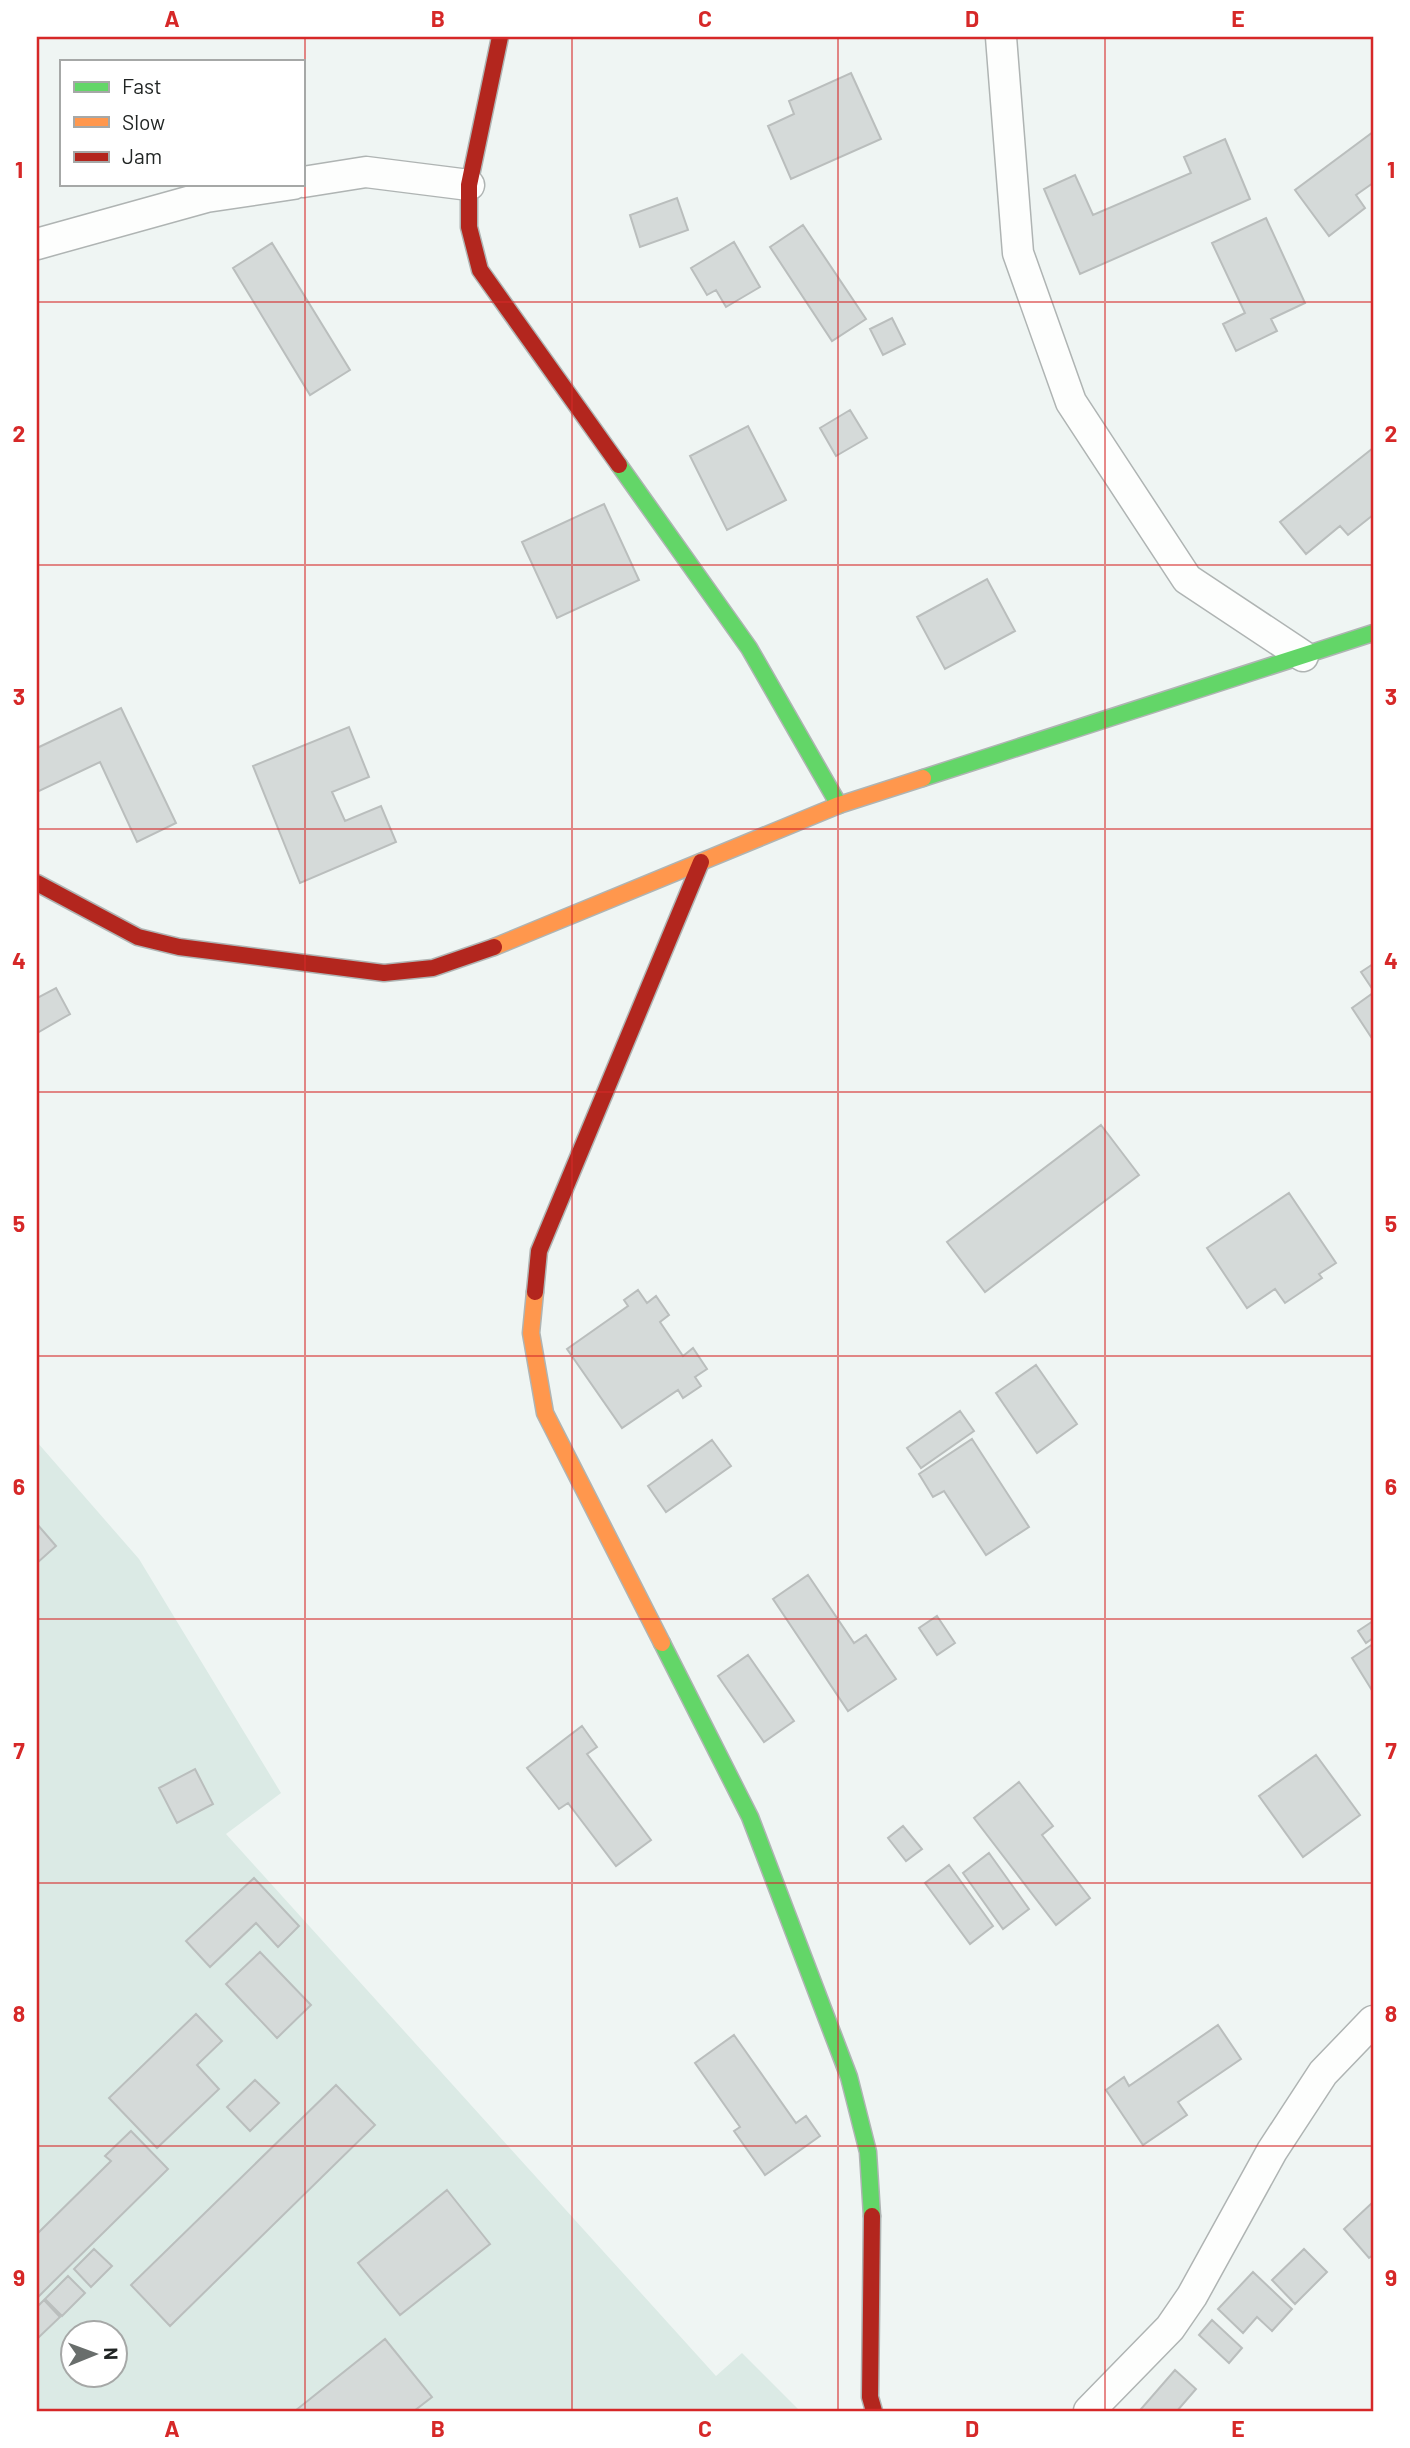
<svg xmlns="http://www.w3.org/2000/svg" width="1410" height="2448" font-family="Barlow,sans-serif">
<rect width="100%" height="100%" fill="#eff5f3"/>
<path fill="#dbeae5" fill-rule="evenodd" d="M 37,1442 L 139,1559 L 281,1793 L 226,1834 L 716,2376 L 742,2353 L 800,2411 L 37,2411 ZM 74,2332 L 116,2332 L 116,2374 L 74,2374 Z"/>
<path fill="#d5dad9" stroke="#babebd" stroke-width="2" d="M 851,73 L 881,139 L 791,179 L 768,126 L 794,114 L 789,101 Z
M 1373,132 L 1373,183 L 1356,195 L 1365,208 L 1329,236 L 1295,190 Z
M 1225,139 L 1250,199 L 1080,274 L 1044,189 L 1075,175 L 1093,215 L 1191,173 L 1184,157 Z
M 677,198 L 688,230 L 640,247 L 630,215 Z
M 1266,218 L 1305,303 L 1271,319 L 1277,331 L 1236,351 L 1223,324 L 1245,313 L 1212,243 Z
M 803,225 L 866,319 L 832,341 L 770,247 Z
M 734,242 L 760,287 L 726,307 L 716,290 L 707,295 L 691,268 Z
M 272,243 L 350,370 L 310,395 L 233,268 Z
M 892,318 L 905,344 L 883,355 L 870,329 Z
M 850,410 L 867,438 L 836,456 L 820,428 Z
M 748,426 L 786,500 L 727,530 L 690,456 Z
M 1373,448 L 1373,515 L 1348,535 L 1340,526 L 1306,554 L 1280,522 Z
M 604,504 L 639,580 L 557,618 L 522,542 Z
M 987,579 L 1015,631 L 945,669 L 917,617 Z
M 121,708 L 176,823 L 137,842 L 100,762 L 37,792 L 37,748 Z
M 349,727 L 369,777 L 332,792 L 345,821 L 381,806 L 396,842 L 300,883 L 253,766 Z
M 1373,964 L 1373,990 L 1361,972 Z
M 56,988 L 70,1014 L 37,1033 L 37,998 Z
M 1373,993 L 1373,1040 L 1352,1008 Z
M 1101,1125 L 1139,1175 L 985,1292 L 947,1242 Z
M 1289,1193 L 1336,1263 L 1319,1274 L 1322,1278 L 1285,1303 L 1275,1289 L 1247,1308 L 1207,1248 Z
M 638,1290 L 647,1303 L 656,1296 L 669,1315 L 660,1322 L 683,1356 L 693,1348 L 707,1369 L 695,1377 L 701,1386 L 683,1398 L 678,1390 L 622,1428 L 567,1349 L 628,1306 L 624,1300 Z
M 1036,1365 L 1077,1424 L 1037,1453 L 996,1393 Z
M 960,1411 L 974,1431 L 921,1468 L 907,1448 Z
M 972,1439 L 1029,1527 L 986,1555 L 944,1491 L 933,1497 L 919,1474 Z
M 712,1440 L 731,1466 L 666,1512 L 648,1486 Z
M 37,1524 L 56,1546 L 37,1563 Z
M 808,1575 L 854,1643 L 866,1635 L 896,1679 L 848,1711 L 773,1599 Z
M 937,1616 L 955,1643 L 937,1655 L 919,1628 Z
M 1373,1621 L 1373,1638 L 1366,1643 L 1358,1631 Z
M 1373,1644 L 1373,1692 L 1352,1658 Z
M 748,1655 L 794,1721 L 764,1742 L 718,1676 Z
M 582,1726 L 597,1747 L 587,1754 L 651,1840 L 616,1866 L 568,1803 L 559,1809 L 527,1768 Z
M 1316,1755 L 1360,1815 L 1303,1857 L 1259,1796 Z
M 195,1769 L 213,1804 L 177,1823 L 159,1788 Z
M 1019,1782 L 1053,1826 L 1042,1835 L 1090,1898 L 1056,1925 L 974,1818 Z
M 903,1826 L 922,1849 L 906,1861 L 888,1838 Z
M 989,1853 L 1029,1909 L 1003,1929 L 963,1873 Z
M 949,1865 L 993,1926 L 970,1944 L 925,1883 Z
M 254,1878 L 299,1926 L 278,1947 L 256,1923 L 210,1967 L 186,1941 Z
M 260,1952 L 311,2005 L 277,2038 L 226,1984 Z
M 196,2014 L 222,2041 L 197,2065 L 219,2089 L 157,2148 L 109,2098 Z
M 1218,2025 L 1241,2059 L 1178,2102 L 1187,2115 L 1143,2145 L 1106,2090 L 1124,2077 L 1129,2086 Z
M 734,2035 L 796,2123 L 806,2116 L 820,2136 L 765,2175 L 734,2131 L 740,2127 L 695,2063 Z
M 255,2080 L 279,2103 L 250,2131 L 227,2107 Z
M 336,2085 L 375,2125 L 170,2326 L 131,2285 Z
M 131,2131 L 168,2169 L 37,2298 L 37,2234 L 111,2161 L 105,2156 Z
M 447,2190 L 490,2244 L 400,2315 L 358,2263 Z
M 1373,2202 L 1373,2255 L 1369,2258 L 1344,2229 Z
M 94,2249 L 112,2266 L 91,2287 L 74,2269 Z
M 1304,2249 L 1327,2272 L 1295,2304 L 1272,2280 Z
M 1253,2272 L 1292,2309 L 1272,2331 L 1257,2317 L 1243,2333 L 1218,2309 Z
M 68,2276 L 85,2293 L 62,2316 L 45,2299 Z
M 44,2300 L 60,2317 L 38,2338 L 37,2307 Z
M 1212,2320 L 1242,2348 L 1229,2363 L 1199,2335 Z
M 385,2339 L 432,2397 L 414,2411 L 295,2411 Z
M 1175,2370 L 1196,2389 L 1177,2411 L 1144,2411 L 1141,2409 Z"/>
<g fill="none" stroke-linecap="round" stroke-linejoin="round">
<defs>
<path id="street" d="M 1001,37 L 1018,253 L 1071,402 L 1187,579 L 1303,656
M 303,182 L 366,172 L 469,185
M 37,244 L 206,197 L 293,184
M 1089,2411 L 1170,2328 L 1192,2296 L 1272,2151 L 1323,2073 L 1373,2021"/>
<path id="fast" d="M 619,465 L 749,648 L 839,805
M 923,778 L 1373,633
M 662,1643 L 750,1817 L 849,2077 L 868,2152 L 872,2216"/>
<path id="slow" d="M 494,947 L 839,805 L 923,778
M 535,1292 L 531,1333 L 545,1413 L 662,1643"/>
<path id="jam" d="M 500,37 L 469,185 L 469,227 L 480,270 L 619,465
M 37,883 L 138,937 L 179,947 L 384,973 L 433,968 L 494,947
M 535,1292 L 539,1251 L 701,862
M 872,2216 L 870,2397 L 874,2411"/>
</defs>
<use href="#street" stroke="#afb4b3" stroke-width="33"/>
<use href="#fast" stroke="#afb4b3" stroke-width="19"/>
<use href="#slow" stroke="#afb4b3" stroke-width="19"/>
<use href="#jam" stroke="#afb4b3" stroke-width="19"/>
<use href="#street" stroke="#fdfefd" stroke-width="30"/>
<use href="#fast" stroke="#63d668" stroke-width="16"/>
<use href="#slow" stroke="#ff974d" stroke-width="16"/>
<use href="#jam" stroke="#b3261e" stroke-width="16"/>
</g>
<path fill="none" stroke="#d62828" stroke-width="2" stroke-opacity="0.55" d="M 305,37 L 305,2411M 572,37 L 572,2411M 838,37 L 838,2411M 1105,37 L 1105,2411M 37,302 L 1373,302M 37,565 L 1373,565M 37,829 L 1373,829M 37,1092 L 1373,1092M 37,1356 L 1373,1356M 37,1619 L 1373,1619M 37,1883 L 1373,1883M 37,2146 L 1373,2146"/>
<rect width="1410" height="2448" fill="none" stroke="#ffffff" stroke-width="77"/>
<rect x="60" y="60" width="245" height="126" fill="#ffffff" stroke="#a6a8a7" stroke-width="2"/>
<rect x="74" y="82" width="35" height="10" fill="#63d668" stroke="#a6a8a7" stroke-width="2"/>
<text x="122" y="94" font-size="21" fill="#212524">Fast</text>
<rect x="74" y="117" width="35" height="10" fill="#ff974d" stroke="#a6a8a7" stroke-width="2"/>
<text x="122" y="130" font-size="21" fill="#212524">Slow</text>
<rect x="74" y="152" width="35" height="10" fill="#b3261e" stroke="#a6a8a7" stroke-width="2"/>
<text x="122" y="164" font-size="21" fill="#212524">Jam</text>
<g transform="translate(94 2354) rotate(89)"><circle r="33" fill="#ffffff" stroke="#a6a8a7" stroke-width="2"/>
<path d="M0-5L12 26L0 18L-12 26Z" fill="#696e6c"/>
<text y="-10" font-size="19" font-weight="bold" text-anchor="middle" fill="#212524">N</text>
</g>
<rect x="38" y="38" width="1334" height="2372" fill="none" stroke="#d62828" stroke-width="2.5"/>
<g font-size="23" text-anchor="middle" font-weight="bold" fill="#d62828">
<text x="172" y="27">A</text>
<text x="438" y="27">B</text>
<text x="705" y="27">C</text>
<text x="972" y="27">D</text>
<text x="1238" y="27">E</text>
<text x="19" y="178">1</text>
<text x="1391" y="178">1</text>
<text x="19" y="442">2</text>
<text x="1391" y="442">2</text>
<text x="19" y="705">3</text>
<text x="1391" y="705">3</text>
<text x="19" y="969">4</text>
<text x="1391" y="969">4</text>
<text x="19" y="1232">5</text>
<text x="1391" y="1232">5</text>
<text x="19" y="1495">6</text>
<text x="1391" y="1495">6</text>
<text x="19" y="1759">7</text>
<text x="1391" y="1759">7</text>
<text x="19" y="2022">8</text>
<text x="1391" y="2022">8</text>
<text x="19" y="2286">9</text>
<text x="1391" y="2286">9</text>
<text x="172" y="2437">A</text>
<text x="438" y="2437">B</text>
<text x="705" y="2437">C</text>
<text x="972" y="2437">D</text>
<text x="1238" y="2437">E</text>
</g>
</svg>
